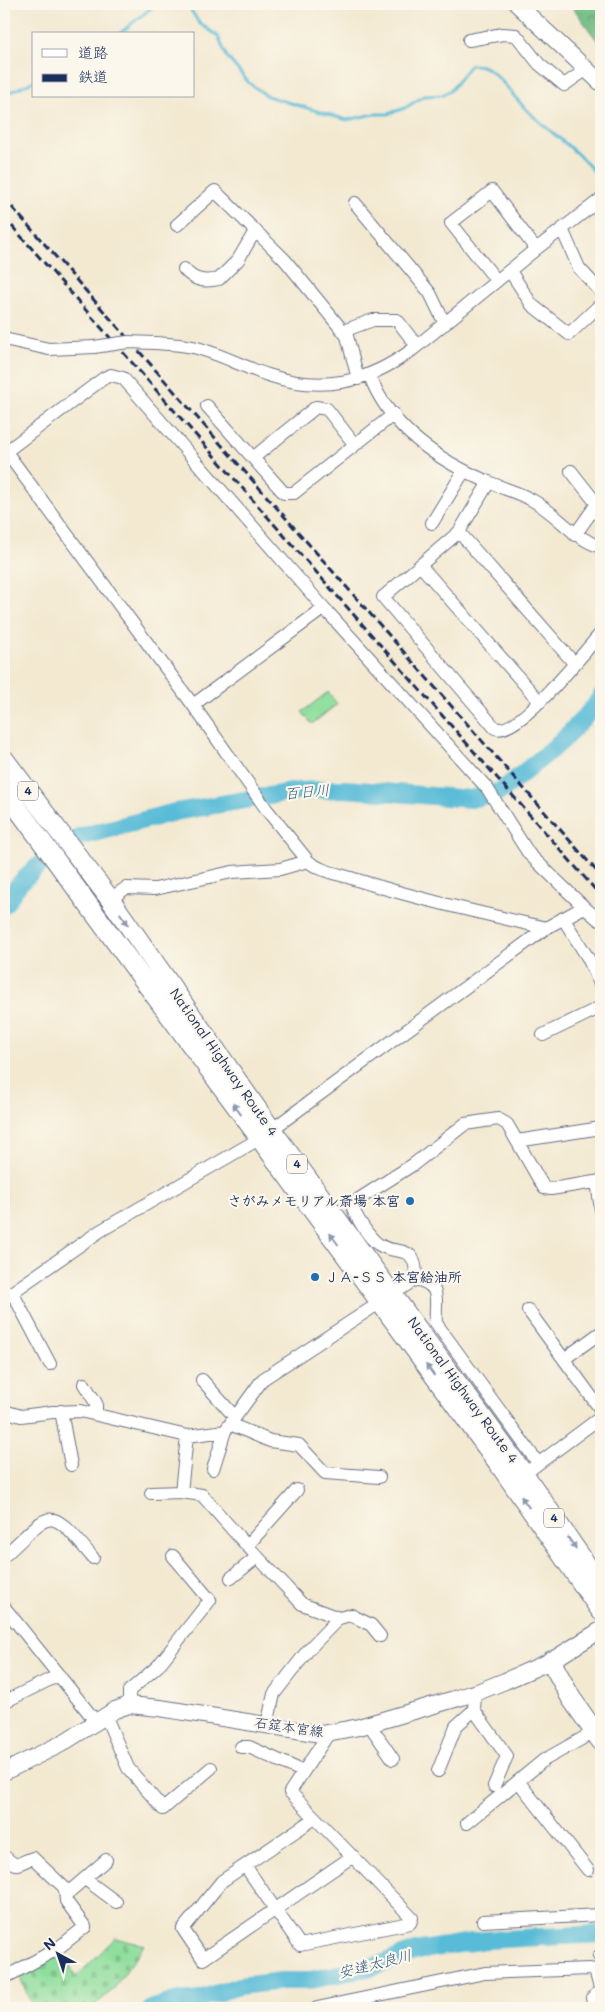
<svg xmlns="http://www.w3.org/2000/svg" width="605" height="2012" font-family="Mali,'Klee One',sans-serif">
<defs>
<pattern id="forest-crowns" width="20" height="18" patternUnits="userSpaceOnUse" patternTransform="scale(1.25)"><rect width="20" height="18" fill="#73bd84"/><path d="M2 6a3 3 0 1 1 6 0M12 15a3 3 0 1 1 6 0" fill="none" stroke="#5e9a6f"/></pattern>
<pattern id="cemetery-stones" width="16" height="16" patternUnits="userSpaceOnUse" patternTransform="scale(1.25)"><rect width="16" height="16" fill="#8fde9c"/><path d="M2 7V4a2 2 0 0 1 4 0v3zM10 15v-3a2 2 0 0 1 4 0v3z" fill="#7bbf89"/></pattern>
</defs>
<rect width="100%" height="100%" fill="#fbf7ec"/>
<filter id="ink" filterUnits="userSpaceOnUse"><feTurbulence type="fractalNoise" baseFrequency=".02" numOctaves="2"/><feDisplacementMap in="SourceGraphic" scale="10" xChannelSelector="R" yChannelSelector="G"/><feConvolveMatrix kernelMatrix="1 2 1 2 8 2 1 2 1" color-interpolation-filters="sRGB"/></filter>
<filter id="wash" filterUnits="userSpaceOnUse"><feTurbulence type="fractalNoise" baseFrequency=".0096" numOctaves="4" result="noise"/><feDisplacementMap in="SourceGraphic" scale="20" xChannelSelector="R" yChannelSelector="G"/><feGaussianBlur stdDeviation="1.12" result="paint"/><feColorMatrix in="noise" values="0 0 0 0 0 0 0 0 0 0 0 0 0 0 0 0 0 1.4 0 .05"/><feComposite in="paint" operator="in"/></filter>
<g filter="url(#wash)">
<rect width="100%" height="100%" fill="#f3e9d1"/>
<path fill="#8fde9c" stroke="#55867d" d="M 328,692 L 337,704 L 312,724 L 302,712 Z"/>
<path fill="url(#forest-crowns)" stroke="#477671" d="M 573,4 L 601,4 L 601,46 L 574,9 Z"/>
<path fill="url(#cemetery-stones)" stroke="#55867d" d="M 115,1938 L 144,1945 L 113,1990 L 91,2008 L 33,2008 L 19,1975 L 62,1951 L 76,1977 Z"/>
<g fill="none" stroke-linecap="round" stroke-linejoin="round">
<path stroke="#58bbd7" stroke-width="3" d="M 187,4 L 199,23 L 218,36 L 227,57 L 249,83 L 267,96 L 347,120 L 374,114 L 388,114 L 405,108 L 424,96 L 443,95 L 451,90 L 470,65 C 477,65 482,65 488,69 C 505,81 516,101 531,114 C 557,138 579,151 601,180
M 119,34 L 156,4
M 4,95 L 34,81"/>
<path stroke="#58bbd7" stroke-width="18" d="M 4,905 L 19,884 L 37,867 L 79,837 L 175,812 L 297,791 L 345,789 L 471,799 L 501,791 L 561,742 L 594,707 L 601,696
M 152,2008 L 178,2000 L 193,2001 L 239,1986 L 282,1981 L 306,1981 L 376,1966 L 416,1951 L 452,1945 L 486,1940 L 601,1934"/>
</g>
</g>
<g filter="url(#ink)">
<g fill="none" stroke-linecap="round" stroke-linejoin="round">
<defs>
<path id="minor" d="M 469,40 L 503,34 L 516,35 L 539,64 L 564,85 L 587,69
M 355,203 L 430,293 L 445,324
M 177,225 L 215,191 L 285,260 L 347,336 L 358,379
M 562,229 L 579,268 L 601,292
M 184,269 C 194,281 204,282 219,279 L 238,260 L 255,231
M 510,271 L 532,305 L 569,334 L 601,304
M 497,281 L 451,223 L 492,191 L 536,249
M 343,331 L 373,320 L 397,320 L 417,346
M 4,339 L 49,349 L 94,347
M 155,343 C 167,344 180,344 193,347 C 219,353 243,367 268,375 C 322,393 367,383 412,350 L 536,249 L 601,199
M 370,376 C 389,427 438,460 486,481 C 501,488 518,492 532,500 C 559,515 571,537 601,547
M 207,406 L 284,493 L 294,493 L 394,414
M 4,449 L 193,705 L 267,810 L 308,861
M 4,453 L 104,378 L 111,375 L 123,378 L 324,608
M 253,458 L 316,407 L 327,409 L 355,445
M 571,471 L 597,504
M 489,482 L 459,532 L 383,597 L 495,728 C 517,738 585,651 601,633
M 432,523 L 464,471
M 459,532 L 574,663
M 575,535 L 601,498
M 420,565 L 540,702
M 193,705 L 324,608 L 487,788 L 529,854 L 584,907
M 110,899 L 126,888 L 155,889 L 232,872 L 280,869 L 308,861 C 319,871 339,874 354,879 C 417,899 481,913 546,928
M 563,918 L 588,958 L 601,986
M 543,1035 L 601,1007
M 517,1141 L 601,1128
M 597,1182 L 601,1210
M 416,1279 C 444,1287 434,1300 436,1323 L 538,1463
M 12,1292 L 50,1364
M 4,1298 L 100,1231 L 259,1139 L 546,928 L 584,907 L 599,920 L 601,918
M 528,1310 L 601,1410
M 564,1359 L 600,1333
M 202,1380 L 235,1417
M 84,1384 L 96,1403 L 96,1414
M 4,1411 L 21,1416 L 53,1412 L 80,1411 L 187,1436 L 225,1431 L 263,1379 L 416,1279 C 417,1241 396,1257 378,1244 C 369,1238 355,1216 352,1205 L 359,1199 L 414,1164 L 465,1124 L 498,1119 L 507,1124 L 544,1188 L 551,1189 L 601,1181
M 61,1411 L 71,1465
M 230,1424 L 270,1441 L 299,1445 L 325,1473 L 379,1477
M 187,1436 L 181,1492 L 202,1495 L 238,1536 L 302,1604 L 339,1618 L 309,1649 L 274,1694 L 267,1725
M 213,1469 L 225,1431
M 531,1469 L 601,1417
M 151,1493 L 181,1492
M 247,1546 L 297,1490
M 4,1556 C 52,1513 46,1501 93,1558
M 231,1578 L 257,1557
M 4,1607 L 97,1723
M 339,1618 L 351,1615 L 371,1625 L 380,1636
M 4,1702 L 59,1675
M 129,1705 L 129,1691 L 158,1666 L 210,1600 L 173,1556
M 474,1710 L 507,1756 L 494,1786
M 106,1717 L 128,1768 L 163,1809 L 211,1768
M 369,1724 L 393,1759
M 241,1747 L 249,1747 L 302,1771
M 438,1771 L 456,1726 L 474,1710 L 475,1693
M 518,1781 L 588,1870
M 315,1818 L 222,1881 L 183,1929 L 203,1959 L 353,1856
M 467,1823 L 544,1760 L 594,1732
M 4,1856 C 19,1870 16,1863 33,1858 L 69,1892 L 106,1860
M 246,1867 L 300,1945 L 410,1923 L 412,1918 L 290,1792 L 329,1733
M 85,1879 L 116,1902
M 483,1921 L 601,1915
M 599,1956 L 601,1956
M 4,1978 L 57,1949 L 85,1927 L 66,1901 L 65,1890
M 317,2008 L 485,1973 L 589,1969 L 595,1970 L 601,1991
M 596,2008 L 592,1998 L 600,1991"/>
<path id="major" d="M 517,4 L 601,83
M 4,1772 L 61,1744 L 115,1710 L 129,1705 L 160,1708 L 321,1734 L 359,1727 L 475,1693 L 505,1681 L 551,1661 L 601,1630"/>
<path id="highway" d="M 4,759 L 110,899 L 271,1129 L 524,1474 L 601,1586
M 4,790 L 499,1464 L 601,1611
M 551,1661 L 571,1698 L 601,1741"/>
</defs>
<use href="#minor" stroke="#677086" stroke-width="14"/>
<use href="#major" stroke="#677086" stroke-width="18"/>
<use href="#highway" stroke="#677086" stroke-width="21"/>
<use href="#minor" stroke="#fff" stroke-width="12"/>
<use href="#major" stroke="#fff" stroke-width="16"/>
<use href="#highway" stroke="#fff" stroke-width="19"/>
<path stroke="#1b2f5e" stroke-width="3" stroke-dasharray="8 4" stroke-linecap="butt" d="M 4,198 L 601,876
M 4,217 L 601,896"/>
<defs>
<path id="minor-bridge" d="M 94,347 L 128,342 L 155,343"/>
</defs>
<use href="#minor-bridge" stroke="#677086" stroke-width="14" stroke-linecap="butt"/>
<use href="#minor-bridge" stroke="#fff" stroke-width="12"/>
</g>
<defs><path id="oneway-solid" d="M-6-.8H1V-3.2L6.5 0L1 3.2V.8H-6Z" transform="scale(1.25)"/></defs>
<g fill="#8d97ae">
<use href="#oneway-solid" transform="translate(124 919) rotate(55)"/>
<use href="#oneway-solid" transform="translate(237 1109) rotate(-126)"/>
<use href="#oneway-solid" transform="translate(334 1239) rotate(-127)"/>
<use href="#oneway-solid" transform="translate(430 1370) rotate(-126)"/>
<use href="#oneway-solid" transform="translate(525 1502) rotate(-125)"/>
<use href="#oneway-solid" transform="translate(572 1543) rotate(55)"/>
</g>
</g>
<g fill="#1f6fb2" stroke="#fbf7ec" stroke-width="2">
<circle cx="410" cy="1201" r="5"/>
<circle cx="315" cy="1277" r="5"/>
</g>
<g text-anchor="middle" stroke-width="4.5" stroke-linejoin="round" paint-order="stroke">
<g fill="#fbf7ec" stroke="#5e6b89" stroke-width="1">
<rect x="18" y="781.5" width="20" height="19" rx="4"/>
<rect x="287" y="1154.5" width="20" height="19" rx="4"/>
<rect x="544" y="1508.5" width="20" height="19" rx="4"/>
</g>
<g font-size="12" font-weight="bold" fill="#1b2f5e">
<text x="28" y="795">4</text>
<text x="297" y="1168">4</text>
<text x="554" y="1522">4</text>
</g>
<g font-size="14" fill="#1b2f5e" stroke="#fbf7ec">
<text transform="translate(224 1062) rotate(55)" y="5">National Highway Route 4</text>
<text transform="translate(463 1390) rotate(54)" y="5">National Highway Route 4</text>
<text transform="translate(289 1727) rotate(8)" y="5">石筵本宮線</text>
</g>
<g font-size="14" font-weight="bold" fill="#1b2f5e" stroke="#fbf7ec" text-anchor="end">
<text x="400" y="1206">さがみメモリアル斎場 本宮</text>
<text x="325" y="1282" text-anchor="start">ＪＡ-ＳＳ 本宮給油所</text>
</g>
<g font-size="15" font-style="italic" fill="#2d5982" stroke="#fbf7ec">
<text transform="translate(307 792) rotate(-5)" y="5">百日川</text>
<text transform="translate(375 1964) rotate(-14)" y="5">安達太良川</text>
</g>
</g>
<rect width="605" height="2012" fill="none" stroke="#fbf7ec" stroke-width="20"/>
<rect x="32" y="32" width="162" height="65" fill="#fbf7ec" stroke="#a1a7b3"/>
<rect x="42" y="49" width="25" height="8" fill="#ffffff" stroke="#a1a7b3"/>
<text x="78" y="58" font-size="15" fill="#1b2f5e">道路</text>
<rect x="42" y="74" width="25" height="8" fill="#1b2f5e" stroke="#a1a7b3"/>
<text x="78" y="82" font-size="15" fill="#1b2f5e">鉄道</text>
<g transform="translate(58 1954) rotate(320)" stroke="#fbf7ec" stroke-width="4" paint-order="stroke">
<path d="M0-4L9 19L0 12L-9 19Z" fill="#1b2f5e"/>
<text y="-8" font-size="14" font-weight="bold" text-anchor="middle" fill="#1b2f5e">N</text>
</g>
</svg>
